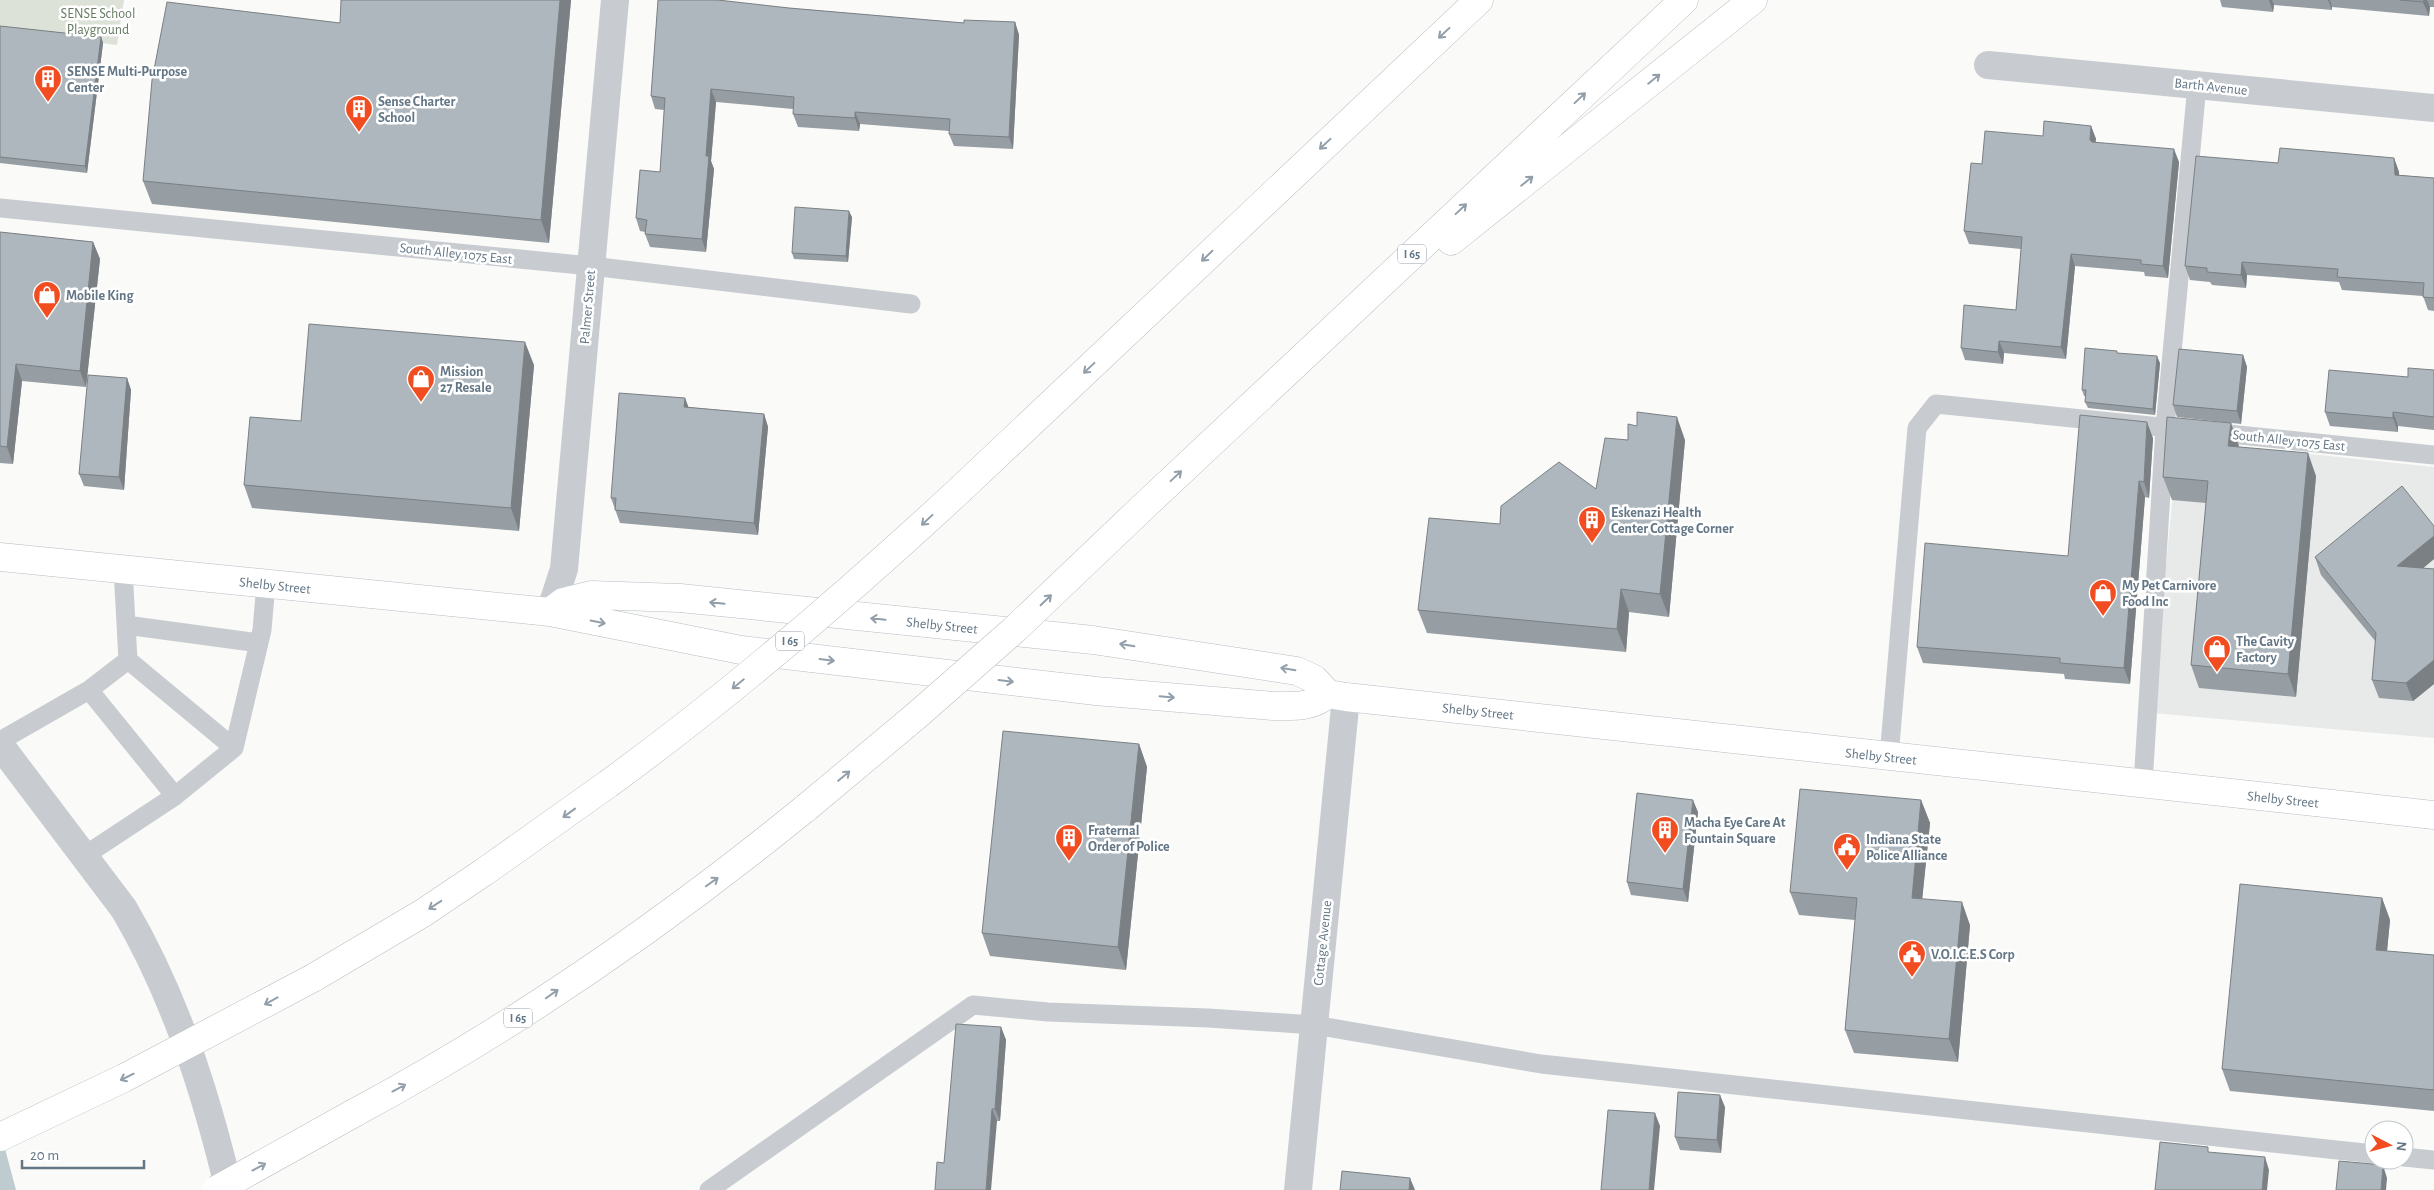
<svg xmlns="http://www.w3.org/2000/svg" width="2434" height="1190" font-family="'Alegreya Sans',sans-serif">
<rect width="100%" height="100%" fill="#fafaf8"/>
<path fill="#e8e9e9" d="M 2178,440 L 2434,467 L 2434,738 L 2152,713 Z"/>
<path fill="#dce2d8" d="M 0,0 L 124,0 L 117,45 L 0,30 Z"/>
<path fill="#becbcf" d="M 0,1130 L 16,1190 L 0,1190 Z"/>
<g fill="none" stroke-linecap="round" stroke-linejoin="round">
<defs>
<path id="secondary" d="M 0,557 L 550,612 L 741,650 L 1096,691 L 1273,706 C 1294,706 1311,708 1328,694
M 550,612 L 563,602 L 591,595 L 680,598 L 1093,640 L 1297,671 L 1314,679 L 1328,694 L 1346,697 L 2434,815"/>
<path id="motorway" d="M 1451,241 L 1753,0
M 963,487 L 1479,0
M 1141,509 L 1684,0
M 313,978 L 423,913 L 484,872 L 608,784
M 356,1112 C 516,1026 666,922 807,807"/>
</defs>
<use href="#secondary" stroke="#b7bec3" stroke-width="29"/>
<use href="#motorway" stroke="#babec1" stroke-width="29"/>
<path stroke="#c8ccd0" stroke-width="19" d="M 0,208 L 591,266 L 911,304
M 126,625 L 259,643
M 128,660 L 234,748
M 89,690 L 175,796
M 0,741 L 89,690 L 128,660 L 123,569
M 1889,757 L 1917,428 L 1936,404 L 2434,455
M 2143,784 L 2165,428 L 2197,85
M 84,856 L 175,796 L 234,748 L 262,630 L 266,584
M 2404,1157 L 2434,1160
M 709,1190 L 973,1005 L 1048,1012 L 1208,1018 L 1314,1025 L 1541,1064 L 2374,1154"/>
<path stroke="#c8ccd0" stroke-width="28" d="M 1988,65 L 2434,108
M 550,612 L 564,569 L 615,0
M 1298,1190 L 1346,697"/>
<path stroke="#c8ccd0" stroke-width="28" d="M 0,745 L 124,909 C 175,996 206,1093 229,1190"/>
<use href="#secondary" stroke="#fff" stroke-width="28"/>
<use href="#motorway" stroke="#fff" stroke-width="28"/>
<defs>
<path id="motorway-bridge" d="M 608,784 C 733,693 850,592 963,487
M 807,807 L 916,716 L 1014,630 L 1141,509
M 0,1137 L 124,1078 L 313,978
M 216,1190 L 356,1112"/>
</defs>
<use href="#motorway-bridge" stroke="#babec1" stroke-width="29" stroke-linecap="butt"/>
<use href="#motorway-bridge" stroke="#fff" stroke-width="28"/>
</g>
<path fill="#969da3" d="M 571,0 L 549,243 L 152,204 L 143,181 L 340,23 Z
M 658,0 L 721,0 L 721,1 L 789,8 L 964,23 L 1015,22 L 1019,35 L 1013,149 L 954,146 L 949,134 L 949,131 L 860,124 L 859,131 L 798,127 L 793,114 L 793,109 L 716,102 L 711,161 L 714,169 L 706,252 L 650,247 L 645,234 L 645,232 L 640,231 L 636,218 L 660,172 L 664,110 L 655,109 L 651,96 Z
M 2220,0 L 2434,0 L 2434,7 L 2430,7 L 2429,16 L 2332,7 L 2332,10 L 2274,5 L 2273,12 L 2222,7 Z
M 0,26 L 101,37 L 103,43 L 87,173 L 0,163 Z
M 2091,126 L 2096,139 L 2095,142 L 2179,162 L 2168,278 L 2145,276 L 2144,272 L 2075,266 L 2066,359 L 2004,353 L 2003,364 L 1965,360 L 1961,348 L 2016,310 L 2021,249 L 1969,244 L 1964,231 L 1982,164 L 2043,136 Z
M 2394,158 L 2399,172 L 2399,175 L 2434,178 L 2434,311 L 2428,310 L 2423,296 L 2342,290 L 2339,282 L 2247,275 L 2246,288 L 2212,285 L 2210,282 L 2190,280 L 2185,266 L 2278,163 Z
M 852,217 L 848,262 L 794,259 L 792,253 Z
M 0,232 L 93,242 L 100,259 L 86,387 L 22,381 L 13,464 L 0,463 Z
M 2118,353 L 2160,363 L 2155,415 L 2088,408 L 2085,402 L 2086,396 L 2084,396 L 2082,390 Z
M 2243,355 L 2247,367 L 2241,424 L 2177,417 L 2173,405 Z
M 534,365 L 519,531 L 252,508 L 244,485 L 301,421 Z
M 2434,370 L 2434,430 L 2398,426 L 2398,432 L 2330,426 L 2325,412 L 2408,377 Z
M 127,378 L 131,390 L 124,490 L 84,486 L 79,474 Z
M 685,398 L 688,407 L 764,414 L 768,427 L 758,535 L 620,523 L 611,498 Z
M 2153,438 L 2149,498 L 2145,497 L 2130,684 L 2065,679 L 2064,674 L 1923,663 L 1917,647 L 2068,556 Z
M 1628,440 L 1685,440 L 1669,617 L 1629,612 L 1626,652 L 1427,633 L 1418,610 L 1500,524 L 1596,489 Z
M 2239,447 L 2316,476 L 2296,697 L 2199,688 L 2191,665 L 2206,503 L 2172,500 L 2163,477 Z
M 2434,526 L 2434,559 L 2423,568 L 2434,569 L 2434,684 L 2413,701 L 2379,698 L 2372,680 L 2376,642 L 2321,575 L 2315,557 Z
M 1139,744 L 1147,767 L 1126,970 L 990,956 L 982,933 Z
M 1921,800 L 1930,823 L 1922,899 L 1970,925 L 1958,1062 L 1854,1053 L 1845,1030 L 1855,920 L 1799,915 L 1790,892 Z
M 1698,812 L 1688,902 L 1631,895 L 1627,882 Z
M 2382,898 L 2390,920 L 2387,951 L 2434,955 L 2434,1111 L 2230,1091 L 2222,1069 Z
M 1001,1027 L 1006,1040 L 1000,1121 L 997,1121 L 944,1163 Z
M 1725,1107 L 1721,1153 L 1680,1150 L 1675,1137 Z"/>
<path fill="#7a8084" d="M 560,0 L 571,0 L 549,243 L 541,220 Z
M 2269,0 L 2272,0 L 2274,5 L 2273,12 Z
M 2328,0 L 2330,0 L 2332,7 L 2332,10 Z
M 2424,0 L 2427,0 L 2430,7 L 2429,16 L 2423,2 Z
M 1015,22 L 1019,35 L 1013,149 L 1009,137 Z
M 101,37 L 103,43 L 87,173 L 85,166 Z
M 711,89 L 716,102 L 711,161 L 714,169 L 706,252 L 702,239 L 706,156 Z
M 855,112 L 860,124 L 859,131 L 855,118 Z
M 2091,126 L 2096,139 L 2094,153 L 2090,140 Z
M 2174,149 L 2179,162 L 2168,278 L 2163,266 Z
M 2394,158 L 2399,172 L 2400,188 L 2395,175 Z
M 849,211 L 852,217 L 848,262 L 846,256 Z
M 93,242 L 100,259 L 86,387 L 80,371 Z
M 2071,254 L 2075,266 L 2066,359 L 2061,347 Z
M 2242,262 L 2247,275 L 2246,288 L 2241,275 Z
M 1999,341 L 2004,353 L 2003,364 L 1998,352 Z
M 525,342 L 534,365 L 519,531 L 511,508 Z
M 2243,355 L 2247,367 L 2241,424 L 2237,411 Z
M 2157,356 L 2160,363 L 2155,415 L 2153,409 Z
M 16,364 L 22,381 L 13,464 L 7,447 Z
M 127,378 L 131,390 L 124,490 L 119,477 Z
M 685,398 L 690,411 L 684,407 Z
M 2393,412 L 2398,426 L 2398,432 L 2393,418 Z
M 764,414 L 768,427 L 758,535 L 754,523 Z
M 1677,417 L 1685,440 L 1669,617 L 1660,594 Z
M 2147,422 L 2153,438 L 2149,498 L 2144,482 Z
M 2231,423 L 2239,446 L 2237,469 L 2228,446 Z
M 2308,453 L 2316,476 L 2296,697 L 2288,674 Z
M 2139,481 L 2145,497 L 2130,684 L 2124,668 Z
M 2434,536 L 2434,559 L 2404,584 L 2397,566 Z
M 1621,589 L 1629,612 L 1626,652 L 1617,629 Z
M 2434,660 L 2434,684 L 2413,701 L 2406,683 Z
M 1139,744 L 1147,767 L 1126,970 L 1118,947 Z
M 1693,800 L 1698,812 L 1688,902 L 1683,889 Z
M 1921,800 L 1930,823 L 1920,921 L 1912,898 Z
M 2382,898 L 2390,920 L 2385,972 L 2376,950 Z
M 1962,902 L 1970,925 L 1958,1062 L 1949,1039 Z
M 1001,1027 L 1006,1040 L 1000,1121 L 995,1109 Z
M 1720,1095 L 1725,1107 L 1721,1153 L 1717,1140 Z
M 992,1109 L 997,1121 L 991,1190 L 986,1190 Z
M 1655,1113 L 1660,1126 L 1654,1190 L 1649,1190 Z
M 2265,1157 L 2269,1170 L 2267,1190 L 2262,1190 Z
M 2383,1165 L 2387,1178 L 2386,1190 L 2381,1190 Z
M 1410,1178 L 1415,1190 L 1409,1190 Z"/>
<path fill="#aeb7bd" stroke="#7a8084" d="M 341,0 L 560,0 L 541,220 L 143,181 L 152,80 L 167,2 L 340,23 Z
M 658,0 L 718,0 L 789,8 L 964,23 L 964,20 L 1015,22 L 1009,137 L 949,134 L 950,119 L 855,112 L 855,118 L 793,114 L 794,97 L 711,89 L 706,156 L 709,156 L 702,239 L 645,234 L 647,220 L 636,218 L 640,170 L 660,172 L 665,98 L 651,96 Z
M 2400,0 L 2424,0 L 2423,2 Z
M 0,26 L 101,37 L 85,166 L 0,157 Z
M 2044,121 L 2091,126 L 2090,140 L 2092,142 L 2174,149 L 2163,266 L 2141,264 L 2141,260 L 2071,254 L 2061,347 L 1999,341 L 1998,352 L 1961,348 L 1964,305 L 2016,310 L 2022,237 L 1964,231 L 1971,163 L 1982,164 L 1985,131 L 2043,136 Z
M 2280,148 L 2339,153 L 2394,158 L 2395,175 L 2434,178 L 2434,298 L 2423,297 L 2424,283 L 2337,277 L 2338,269 L 2242,262 L 2241,275 L 2207,272 L 2207,268 L 2185,266 L 2196,156 L 2278,163 Z
M 795,207 L 849,211 L 846,256 L 792,253 Z
M 0,232 L 93,242 L 80,371 L 16,364 L 7,447 L 0,446 Z
M 309,324 L 525,342 L 511,508 L 244,485 L 250,417 L 301,421 Z
M 2085,348 L 2117,351 L 2117,353 L 2157,356 L 2153,409 L 2085,402 L 2086,390 L 2082,390 Z
M 2179,349 L 2243,355 L 2237,411 L 2173,405 Z
M 2408,368 L 2434,370 L 2434,417 L 2393,412 L 2393,418 L 2325,412 L 2329,370 L 2408,377 Z
M 88,375 L 127,378 L 119,477 L 79,474 Z
M 619,393 L 685,398 L 684,407 L 764,414 L 754,523 L 615,510 L 616,498 L 611,498 Z
M 1637,412 L 1677,417 L 1660,594 L 1621,589 L 1617,629 L 1418,610 L 1429,518 L 1500,524 L 1501,506 L 1559,462 L 1596,489 L 1605,438 L 1628,440 L 1628,424 L 1637,426 Z
M 2080,415 L 2147,422 L 2144,482 L 2139,481 L 2124,668 L 2060,663 L 2060,658 L 1917,647 L 1925,543 L 2068,556 Z
M 2167,417 L 2231,423 L 2228,446 L 2308,453 L 2288,674 L 2191,665 L 2208,481 L 2163,477 Z
M 2402,486 L 2434,526 L 2434,536 L 2397,566 L 2434,569 L 2434,660 L 2406,683 L 2372,680 L 2376,633 L 2315,557 Z
M 1003,731 L 1139,744 L 1118,947 L 982,933 Z
M 1800,789 L 1921,800 L 1912,898 L 1962,902 L 1949,1039 L 1845,1030 L 1857,898 L 1790,892 Z
M 1637,793 L 1693,800 L 1683,889 L 1627,882 Z
M 2240,884 L 2382,898 L 2376,950 L 2434,955 L 2434,1090 L 2222,1069 Z
M 956,1024 L 1001,1027 L 995,1109 L 992,1109 L 986,1190 L 935,1190 L 937,1162 L 944,1163 Z
M 1678,1092 L 1720,1095 L 1717,1140 L 1675,1137 Z
M 1608,1110 L 1655,1113 L 1649,1190 L 1601,1190 Z
M 2160,1142 L 2208,1147 L 2208,1152 L 2265,1157 L 2262,1190 L 2155,1190 Z
M 2339,1161 L 2383,1165 L 2381,1190 L 2336,1190 Z
M 1342,1171 L 1410,1178 L 1409,1190 L 1340,1190 Z"/>
<defs><path id="oneway-shaft" d="M-6 0H5M1.5-3L5.5 0L1.5 3" fill="none" stroke-width="1.6" stroke-linecap="round" stroke-linejoin="round" transform="scale(1.25)"/></defs>
<g stroke="#929faa">
<use href="#oneway-shaft" transform="translate(1444 33) rotate(137)"/>
<use href="#oneway-shaft" transform="translate(1654 79) rotate(-39)"/>
<use href="#oneway-shaft" transform="translate(1580 98) rotate(-43)"/>
<use href="#oneway-shaft" transform="translate(1325 144) rotate(137)"/>
<use href="#oneway-shaft" transform="translate(1527 181) rotate(-39)"/>
<use href="#oneway-shaft" transform="translate(1461 209) rotate(-43)"/>
<use href="#oneway-shaft" transform="translate(1207 256) rotate(136)"/>
<use href="#oneway-shaft" transform="translate(1089 368) rotate(137)"/>
<use href="#oneway-shaft" transform="translate(1176 476) rotate(-43)"/>
<use href="#oneway-shaft" transform="translate(927 520) rotate(137)"/>
<use href="#oneway-shaft" transform="translate(1046 600) rotate(-44)"/>
<use href="#oneway-shaft" transform="translate(717 603) rotate(-174)"/>
<use href="#oneway-shaft" transform="translate(878 619) rotate(-174)"/>
<use href="#oneway-shaft" transform="translate(598 622) rotate(11)"/>
<use href="#oneway-shaft" transform="translate(1127 645) rotate(-171)"/>
<use href="#oneway-shaft" transform="translate(827 660) rotate(7)"/>
<use href="#oneway-shaft" transform="translate(1288 669) rotate(-171)"/>
<use href="#oneway-shaft" transform="translate(1006 681) rotate(7)"/>
<use href="#oneway-shaft" transform="translate(738 684) rotate(141)"/>
<use href="#oneway-shaft" transform="translate(1167 697) rotate(5)"/>
<use href="#oneway-shaft" transform="translate(844 776) rotate(-40)"/>
<use href="#oneway-shaft" transform="translate(569 813) rotate(144)"/>
<use href="#oneway-shaft" transform="translate(712 882) rotate(-35)"/>
<use href="#oneway-shaft" transform="translate(435 905) rotate(147)"/>
<use href="#oneway-shaft" transform="translate(552 994) rotate(-35)"/>
<use href="#oneway-shaft" transform="translate(271 1001) rotate(151)"/>
<use href="#oneway-shaft" transform="translate(127 1077) rotate(154)"/>
<use href="#oneway-shaft" transform="translate(399 1088) rotate(-28)"/>
<use href="#oneway-shaft" transform="translate(259 1167) rotate(-28)"/>
</g>
<defs>
<symbol id="building-pin" viewBox="-11 -11 22 30"><path d="M0 17L-7.5 6A9.5 9.5 0 1 1 7.5 6Z" fill="#f14d21" stroke="#fff"/><path d="M-4-6H4V6H1V3H-1V6H-4ZM-2.5-4.3h1.7v1.8h-1.7ZM.8-4.3h1.7v1.8H.8ZM-2.5-1h1.7V.8h-1.7ZM.8-1h1.7V.8H.8Z" fill="#fff"/></symbol>
<symbol id="shop-pin" viewBox="-11 -11 22 30"><path d="M0 17L-7.5 6A9.5 9.5 0 1 1 7.5 6Z" fill="#f14d21" stroke="#fff"/><path d="M-5-2.5h2.3a2.7 3.5 0 0 1 5.4 0H5L5.5 6h-11ZM-1.5-2.5h3a1.5 2.3 0 0 0-3 0Z" fill="#fff"/></symbol>
<symbol id="civic-pin" viewBox="-11 -11 22 30"><path d="M0 17L-7.5 6A9.5 9.5 0 1 1 7.5 6Z" fill="#f14d21" stroke="#fff"/><path d="M-.6-6.5H3V-4.5H.6V-3L4-1V1h2V6H-6V1h2V-1L-.6-3ZM-1.2 2.5V6h2.4V2.5Z" fill="#fff"/></symbol>
</defs>
<g fill-rule="evenodd">
<use href="#building-pin" x="32" y="63" width="32" height="43"/>
<use href="#building-pin" x="343" y="93" width="32" height="43"/>
<use href="#shop-pin" x="31" y="279" width="32" height="43"/>
<use href="#shop-pin" x="405" y="363" width="32" height="43"/>
<use href="#building-pin" x="1576" y="504" width="32" height="43"/>
<use href="#shop-pin" x="2087" y="577" width="32" height="43"/>
<use href="#shop-pin" x="2201" y="633" width="32" height="43"/>
<use href="#building-pin" x="1649" y="814" width="32" height="43"/>
<use href="#building-pin" x="1053" y="822" width="32" height="43"/>
<use href="#civic-pin" x="1831" y="831" width="32" height="43"/>
<use href="#civic-pin" x="1896" y="938" width="32" height="43"/>
</g>
<g text-anchor="middle" stroke-width="5" stroke-linejoin="round" paint-order="stroke">
<g fill="#fff" stroke="#929faa" stroke-width="1">
<rect x="1398" y="244.5" width="28" height="19" rx="4"/>
<rect x="776" y="631.5" width="28" height="19" rx="4"/>
<rect x="504" y="1008.5" width="28" height="19" rx="4"/>
</g>
<g font-size="12" font-weight="bold" fill="#637685">
<text x="1412" y="258">I 65</text>
<text x="790" y="645">I 65</text>
<text x="518" y="1022">I 65</text>
</g>
<g font-size="14" fill="#677b62" stroke="#fff">
<text x="98" y="18">SENSE School<tspan x="98" dy="16">Playground</tspan></text>
</g>
<g font-size="14" font-weight="bold" fill="#637685" stroke="#fff" text-anchor="start">
<text x="67" y="76">SENSE Multi-Purpose<tspan x="67" dy="16">Center</tspan></text>
<text x="378" y="106">Sense Charter<tspan x="378" dy="16">School</tspan></text>
<text x="66" y="300">Mobile King</text>
<text x="440" y="376">Mission<tspan x="440" dy="16">27 Resale</tspan></text>
<text x="1611" y="517">Eskenazi Health<tspan x="1611" dy="16">Center Cottage Corner</tspan></text>
<text x="2122" y="590">My Pet Carnivore<tspan x="2122" dy="16">Food Inc</tspan></text>
<text x="2236" y="646">The Cavity<tspan x="2236" dy="16">Factory</tspan></text>
<text x="1684" y="827">Macha Eye Care At<tspan x="1684" dy="16">Fountain Square</tspan></text>
<text x="1088" y="835">Fraternal<tspan x="1088" dy="16">Order of Police</tspan></text>
<text x="1866" y="844">Indiana State<tspan x="1866" dy="16">Police Alliance</tspan></text>
<text x="1931" y="959">V.O.I.C.E.S Corp</text>
</g>
<g font-size="14" fill="#637685" stroke="#fff">
<text transform="translate(2211 86) rotate(6)" y="5">Barth Avenue</text>
<text transform="translate(456 253) rotate(6)" y="5">South Alley 1075 East</text>
<text transform="translate(587 307) rotate(-85)" y="5">Palmer Street</text>
<text transform="translate(2289 440) rotate(6)" y="5">South Alley 1075 East</text>
<text transform="translate(275 585) rotate(6)" y="5">Shelby Street</text>
<text transform="translate(942 625) rotate(6)" y="5">Shelby Street</text>
<text transform="translate(1478 711) rotate(6)" y="5">Shelby Street</text>
<text transform="translate(1881 756) rotate(6)" y="5">Shelby Street</text>
<text transform="translate(2283 799) rotate(6)" y="5">Shelby Street</text>
<text transform="translate(1322 943) rotate(-84)" y="5">Cottage Avenue</text>
</g>
</g>
<g transform="translate(2389 1145) rotate(96)"><circle r="24" fill="#ffffff" stroke="#c1c8ce"/>
<path d="M0-4L9 19L0 12L-9 19Z" fill="#f14d21"/>
<text y="-8" font-size="14" font-weight="bold" text-anchor="middle" fill="#637685">N</text>
</g>
<path d="M22 1160v8h122v-8" fill="none" stroke="#637685" stroke-width="2.5"/>
<text x="30" y="1160" font-size="15" fill="#637685" stroke="#ffffff" stroke-width="4" paint-order="stroke">20 m</text>
</svg>
